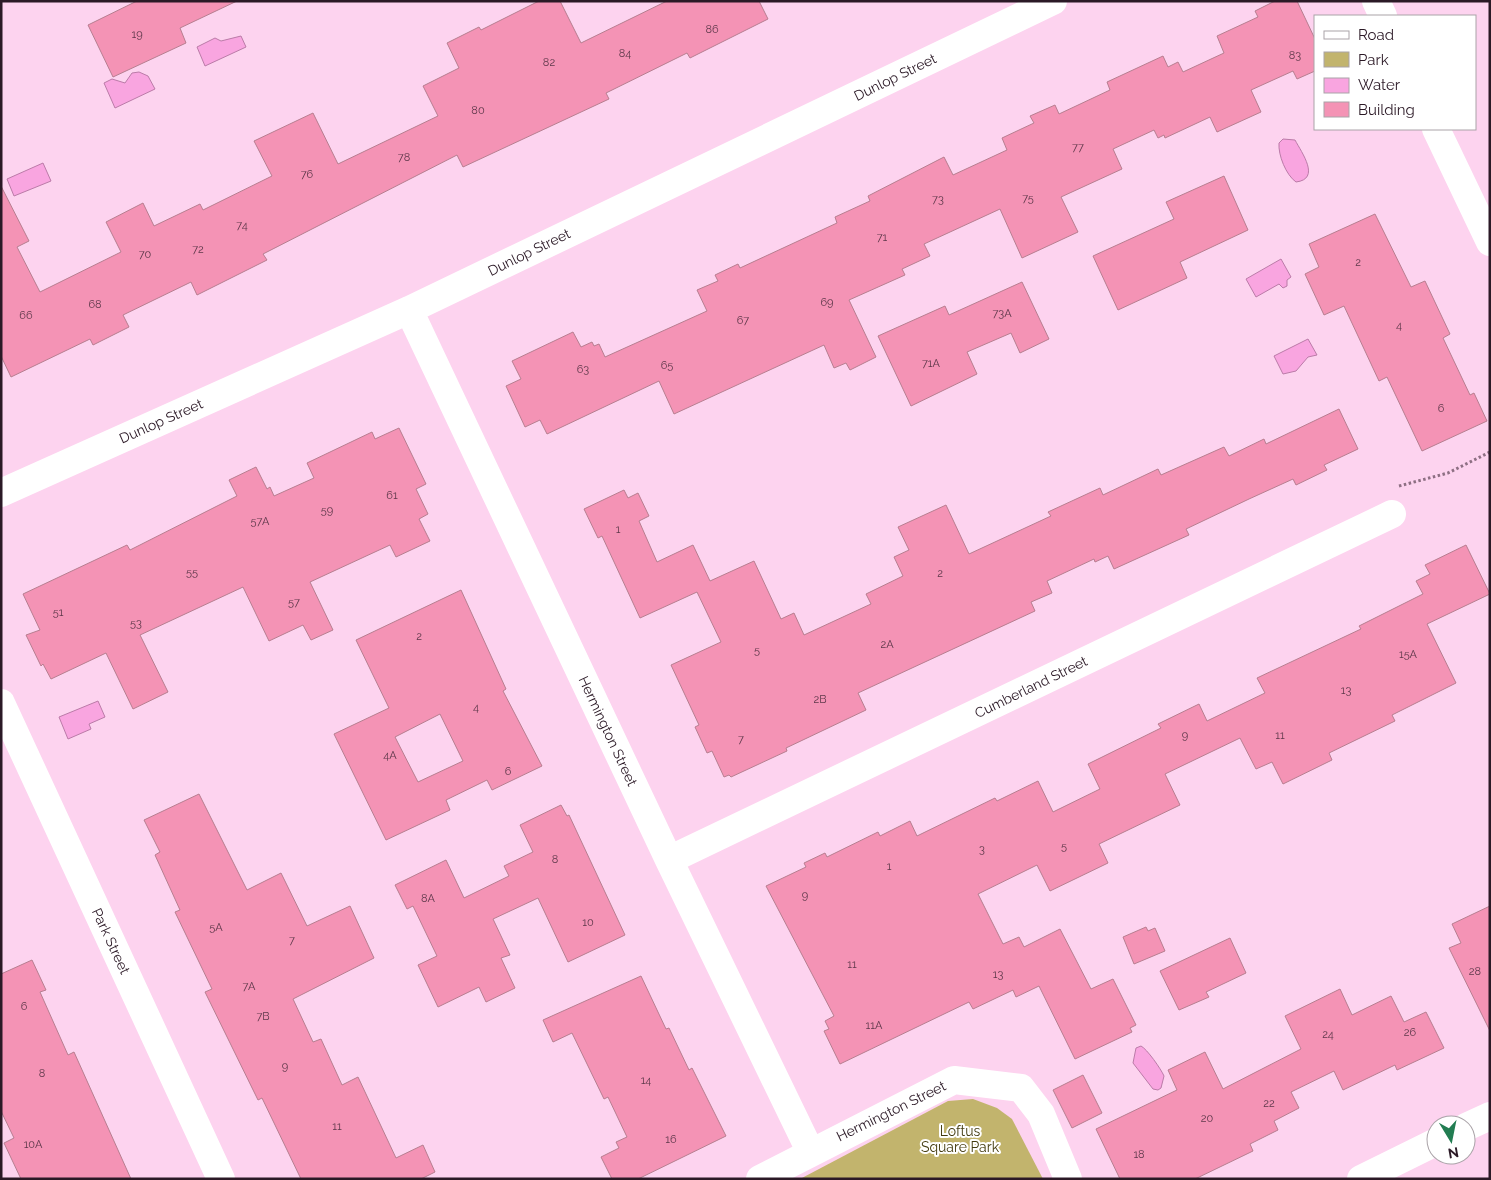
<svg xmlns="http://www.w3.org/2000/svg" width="1491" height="1180" font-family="Raleway,sans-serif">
<rect width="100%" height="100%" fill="#fdd3ef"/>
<path fill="#c2b46d" d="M 973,1099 L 997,1108 L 1012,1119 L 1043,1179 L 800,1179 L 948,1101 Z"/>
<path fill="#f9a5e0" stroke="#bb7ba8" d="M 241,36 L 246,47 L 205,66 L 197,47 L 215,38 L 221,41 Z
M 139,72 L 148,76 L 155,89 L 115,108 L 104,83 L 112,79 L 125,83 L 132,73 Z
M 1283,139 L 1295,140 C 1302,153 1321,179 1296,182 C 1286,175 1278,155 1279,143 Z
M 43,163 L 51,181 L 14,196 L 7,179 Z
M 1281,259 L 1291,277 L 1287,280 L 1287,286 L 1283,288 L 1279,284 L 1256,297 L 1246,279 Z
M 1308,339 L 1317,355 L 1308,357 L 1296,371 L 1283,374 L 1274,356 Z
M 98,701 L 105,717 L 89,724 L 91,729 L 68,739 L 59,717 Z
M 1141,1046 C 1147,1049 1161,1069 1164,1076 L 1161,1088 L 1158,1090 L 1153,1089 L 1133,1063 L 1136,1048 Z"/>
<path fill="#f493b5" stroke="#b77e90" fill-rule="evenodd" d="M 137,1 L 237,1 L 180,28 L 186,43 L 113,77 L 88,25 Z
M 539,1 L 560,1 L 581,43 L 667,1 L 759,1 L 768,19 L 690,58 L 687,53 L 606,93 L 609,99 L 463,167 L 457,155 L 263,254 L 267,260 L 197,295 L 191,282 L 123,315 L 129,327 L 93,345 L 90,339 L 11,377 L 1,356 L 1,186 L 29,241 L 17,247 L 40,292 L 121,252 L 106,222 L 143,203 L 154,226 L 200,204 L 203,210 L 272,176 L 254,141 L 313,113 L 338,164 L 438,116 L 423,86 L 459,68 L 447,43 L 479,27 L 481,30 Z
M 1275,1 L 1297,1 L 1315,39 L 1315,71 L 1297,79 L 1293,71 L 1251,90 L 1261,112 L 1217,132 L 1210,117 L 1165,138 L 1164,135 L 1158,138 L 1154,130 L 1113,149 L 1122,169 L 1061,197 L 1078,232 L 1022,258 L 1000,209 L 924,244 L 930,256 L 902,269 L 905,275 L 849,300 L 876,357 L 850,370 L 846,363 L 834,368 L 824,345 L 674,414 L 659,381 L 547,434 L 540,420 L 525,427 L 506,386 L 521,379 L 512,361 L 573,332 L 581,347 L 592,342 L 594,346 L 599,344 L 605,357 L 707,311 L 697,290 L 718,281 L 715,275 L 738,264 L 740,268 L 837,223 L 835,217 L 870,201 L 868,196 L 944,157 L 953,175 L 1007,150 L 1002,138 L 1034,123 L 1030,116 L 1055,105 L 1059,114 L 1110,90 L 1107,82 L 1163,56 L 1168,67 L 1178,62 L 1183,72 L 1224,53 L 1217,36 L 1258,17 L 1255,11 Z
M 1224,176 L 1248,230 L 1180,262 L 1187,278 L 1118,310 L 1093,256 L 1174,219 L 1166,202 Z
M 1375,214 L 1411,287 L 1425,281 L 1450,334 L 1443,338 L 1470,395 L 1474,393 L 1487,421 L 1422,451 L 1387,377 L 1379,381 L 1344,306 L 1324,315 L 1305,274 L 1319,267 L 1309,244 Z
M 1022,282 L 1049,339 L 1020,353 L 1011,333 L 967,352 L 977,374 L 911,406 L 878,336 L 945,306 L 949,315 Z
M 1339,409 L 1358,449 L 1324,465 L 1327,470 L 1296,485 L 1293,479 L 1249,499 L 1186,529 L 1189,535 L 1114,569 L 1108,556 L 1095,562 L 1094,559 L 1047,581 L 1052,593 L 1031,602 L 1035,611 L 858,693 L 866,710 L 786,748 L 787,751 L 731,777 L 729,775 L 724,777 L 712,751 L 707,753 L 695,727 L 699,725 L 671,665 L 721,642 L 697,592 L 640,618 L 602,536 L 598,538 L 584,509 L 624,490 L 628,498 L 638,493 L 649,516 L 639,521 L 657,562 L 693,545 L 710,581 L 754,561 L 781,619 L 794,613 L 804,635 L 871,604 L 866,594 L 903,576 L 894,557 L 909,550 L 898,527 L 946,505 L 969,554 L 1051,516 L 1048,512 L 1100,488 L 1103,495 L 1158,469 L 1161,475 L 1224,447 L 1229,456 L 1264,439 L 1266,444 Z
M 399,428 L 426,484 L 416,489 L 428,514 L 419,519 L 430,541 L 396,557 L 390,545 L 310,582 L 333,630 L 311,640 L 303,625 L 269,641 L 243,587 L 140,635 L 168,692 L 133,709 L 106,653 L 51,679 L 43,664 L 41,666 L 26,635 L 40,630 L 23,594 L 127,545 L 130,550 L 237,496 L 229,480 L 256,467 L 267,489 L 270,487 L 274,496 L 314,478 L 307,463 L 372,432 L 375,439 Z
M 1466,545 L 1490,594 L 1427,624 L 1456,683 L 1392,715 L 1395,721 L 1329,753 L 1332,760 L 1283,784 L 1272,762 L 1256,769 L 1240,738 L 1165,774 L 1180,805 L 1099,844 L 1108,863 L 1050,891 L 1037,865 L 978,894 L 1003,944 L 1019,937 L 1024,947 L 1060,929 L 1091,989 L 1113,979 L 1136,1025 L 1130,1028 L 1132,1032 L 1075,1059 L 1039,986 L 1016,997 L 1013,990 L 973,1009 L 969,1002 L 840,1064 L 824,1031 L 829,1029 L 825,1021 L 834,1016 L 766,886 L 806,867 L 804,863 L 825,853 L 827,857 L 878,832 L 880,836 L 910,821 L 917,836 L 995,798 L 997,801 L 1038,781 L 1053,812 L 1100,789 L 1088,764 L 1161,728 L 1158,724 L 1199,704 L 1207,721 L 1265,693 L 1257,678 L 1361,629 L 1359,626 L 1423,594 L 1416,581 L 1430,574 L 1425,565 Z
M 461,590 L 506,689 L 503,691 L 542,766 L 492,790 L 487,780 L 446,800 L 450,810 L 386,840 L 334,734 L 389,708 L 356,640 ZM 440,714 L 463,761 L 418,782 L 395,737 Z
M 199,794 L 247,890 L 281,873 L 307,926 L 350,906 L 374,958 L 293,999 L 313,1042 L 321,1039 L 342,1085 L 358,1077 L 396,1158 L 423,1145 L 435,1172 L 421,1179 L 301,1179 L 262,1098 L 258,1100 L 205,992 L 212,989 L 175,912 L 180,910 L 155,855 L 160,852 L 144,820 Z
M 561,805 L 567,816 L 569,815 L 625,935 L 568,962 L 538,898 L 493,919 L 510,955 L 501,958 L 515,988 L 486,1002 L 479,987 L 438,1007 L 418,965 L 437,956 L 413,906 L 407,909 L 395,885 L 446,860 L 464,898 L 509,876 L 504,866 L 533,852 L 520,825 Z
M 1490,906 L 1490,1031 L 1449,948 L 1461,943 L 1452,924 Z
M 1146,927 L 1148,931 L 1155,928 L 1165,951 L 1134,964 L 1123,937 Z
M 1230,938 L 1246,973 L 1206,992 L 1209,997 L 1179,1010 L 1160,971 Z
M 32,960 L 46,990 L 40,992 L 68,1055 L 74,1052 L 131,1179 L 21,1179 L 4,1143 L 14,1138 L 1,1111 L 1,974 Z
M 641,976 L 666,1029 L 669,1028 L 689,1070 L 692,1068 L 726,1136 L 638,1179 L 612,1179 L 601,1157 L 619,1148 L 616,1142 L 627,1137 L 608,1097 L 604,1099 L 572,1033 L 553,1042 L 543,1020 Z
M 1340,989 L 1352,1015 L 1391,996 L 1404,1022 L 1426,1012 L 1444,1048 L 1397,1070 L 1395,1065 L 1343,1090 L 1334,1071 L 1291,1092 L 1299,1108 L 1274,1121 L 1278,1130 L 1250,1144 L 1253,1151 L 1195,1179 L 1120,1179 L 1096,1129 L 1177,1090 L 1168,1070 L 1205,1052 L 1223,1089 L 1301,1049 L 1285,1016 Z
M 1083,1075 L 1102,1113 L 1072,1128 L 1053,1090 Z"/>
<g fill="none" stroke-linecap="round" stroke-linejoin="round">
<path stroke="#8d6f83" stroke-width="3" stroke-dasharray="2.5 2.5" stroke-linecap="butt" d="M 1399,486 L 1448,473 L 1490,452"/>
<path stroke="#fff" stroke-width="28" d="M 1376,1 L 1383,16
M 1436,129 L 1490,242
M 409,310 L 669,860 L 810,1151
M 1,493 L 409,310 L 1053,1
M 1,703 L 221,1179
M 669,860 L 1392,514
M 1466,1127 L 1490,1116
M 760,1179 L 954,1080 L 1021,1088 L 1041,1114 L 1068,1179
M 1361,1179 L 1436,1142"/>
</g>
<g text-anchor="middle" stroke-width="4" stroke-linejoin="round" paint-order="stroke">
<g font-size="11" fill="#5d384a">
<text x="712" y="33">86</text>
<text x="137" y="38">19</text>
<text x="625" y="57">84</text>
<text x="1295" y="59">83</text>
<text x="549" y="66">82</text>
<text x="478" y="114">80</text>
<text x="1078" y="151">77</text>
<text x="404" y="161">78</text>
<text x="307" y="178">76</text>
<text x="1028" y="202">75</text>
<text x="938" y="203">73</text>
<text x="242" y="229">74</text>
<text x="882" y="241">71</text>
<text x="198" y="253">72</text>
<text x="145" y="258">70</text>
<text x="1358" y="266">2</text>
<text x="827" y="306">69</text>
<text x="95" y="308">68</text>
<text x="1002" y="317">73A</text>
<text x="26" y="319">66</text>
<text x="743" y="324">67</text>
<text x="1399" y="329">4</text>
<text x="931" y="367">71A</text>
<text x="667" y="369">65</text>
<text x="583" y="373">63</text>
<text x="1441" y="412">6</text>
<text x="392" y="499">61</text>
<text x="327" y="514">59</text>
<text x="260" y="525">57A</text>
<text x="618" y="533">1</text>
<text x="192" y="576">55</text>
<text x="940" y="577">2</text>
<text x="294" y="606">57</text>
<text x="58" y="616">51</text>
<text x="136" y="627">53</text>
<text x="419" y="640">2</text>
<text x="887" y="648">2A</text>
<text x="757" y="654">5</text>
<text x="1408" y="658">15A</text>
<text x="1346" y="694">13</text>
<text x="820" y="703">2B</text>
<text x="476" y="711">4</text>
<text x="1185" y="739">9</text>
<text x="1280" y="739">11</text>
<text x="741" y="743">7</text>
<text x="390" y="759">4A</text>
<text x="508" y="775">6</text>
<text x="1064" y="850">5</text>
<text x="982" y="853">3</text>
<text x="555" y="863">8</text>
<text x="889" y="870">1</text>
<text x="805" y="899">9</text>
<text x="428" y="902">8A</text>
<text x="588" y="926">10</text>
<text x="216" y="931">5A</text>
<text x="292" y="944">7</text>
<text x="852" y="968">11</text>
<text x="1475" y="975">28</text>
<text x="998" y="978">13</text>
<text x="249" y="990">7A</text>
<text x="24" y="1010">6</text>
<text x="263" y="1020">7B</text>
<text x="874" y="1029">11A</text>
<text x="1410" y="1036">26</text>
<text x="1328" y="1038">24</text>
<text x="285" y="1070">9</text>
<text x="42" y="1077">8</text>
<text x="646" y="1084">14</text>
<text x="1269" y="1107">22</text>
<text x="1207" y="1122">20</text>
<text x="337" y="1130">11</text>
<text x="671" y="1143">16</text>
<text x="33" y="1148">10A</text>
<text x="1139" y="1158">18</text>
</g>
<g font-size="14" fill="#2b1926" stroke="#fff">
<text transform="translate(895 77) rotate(-26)" y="5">Dunlop Street</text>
<text transform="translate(529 252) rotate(-26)" y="5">Dunlop Street</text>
<text transform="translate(161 421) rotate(-24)" y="5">Dunlop Street</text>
<text transform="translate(1031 687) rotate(-26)" y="5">Cumberland Street</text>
<text transform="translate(608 731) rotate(65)" y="5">Hermington Street</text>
<text transform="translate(111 941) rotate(65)" y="5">Park Street</text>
<text transform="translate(891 1111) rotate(-26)" y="5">Hermington Street</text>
</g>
<g font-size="14" fill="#443c11" stroke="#fff">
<text x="960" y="1136">Loftus<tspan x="960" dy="16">Square Park</tspan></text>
</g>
</g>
<rect width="1491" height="1180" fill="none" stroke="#2b1926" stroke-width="5"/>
<rect x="1314" y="15" width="162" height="115" fill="#ffffff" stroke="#aaa3a8"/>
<rect x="1324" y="31" width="25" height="8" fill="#ffffff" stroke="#aaa3a8"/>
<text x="1358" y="40" font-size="15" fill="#2b1926">Road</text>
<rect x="1324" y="52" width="25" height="15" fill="#c2b46d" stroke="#aaa3a8"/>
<text x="1358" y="65" font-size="15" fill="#2b1926">Park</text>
<rect x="1324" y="78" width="25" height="15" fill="#f9a5e0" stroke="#aaa3a8"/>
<text x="1358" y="90" font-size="15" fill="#2b1926">Water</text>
<rect x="1324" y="102" width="25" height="15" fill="#f493b5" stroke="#aaa3a8"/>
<text x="1358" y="115" font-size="15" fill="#2b1926">Building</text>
<g transform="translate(1451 1140) rotate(170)"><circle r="24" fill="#ffffff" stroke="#aaa3a8"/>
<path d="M0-4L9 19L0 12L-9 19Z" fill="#227d52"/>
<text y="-8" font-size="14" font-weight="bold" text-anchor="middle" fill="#2b1926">N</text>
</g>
</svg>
